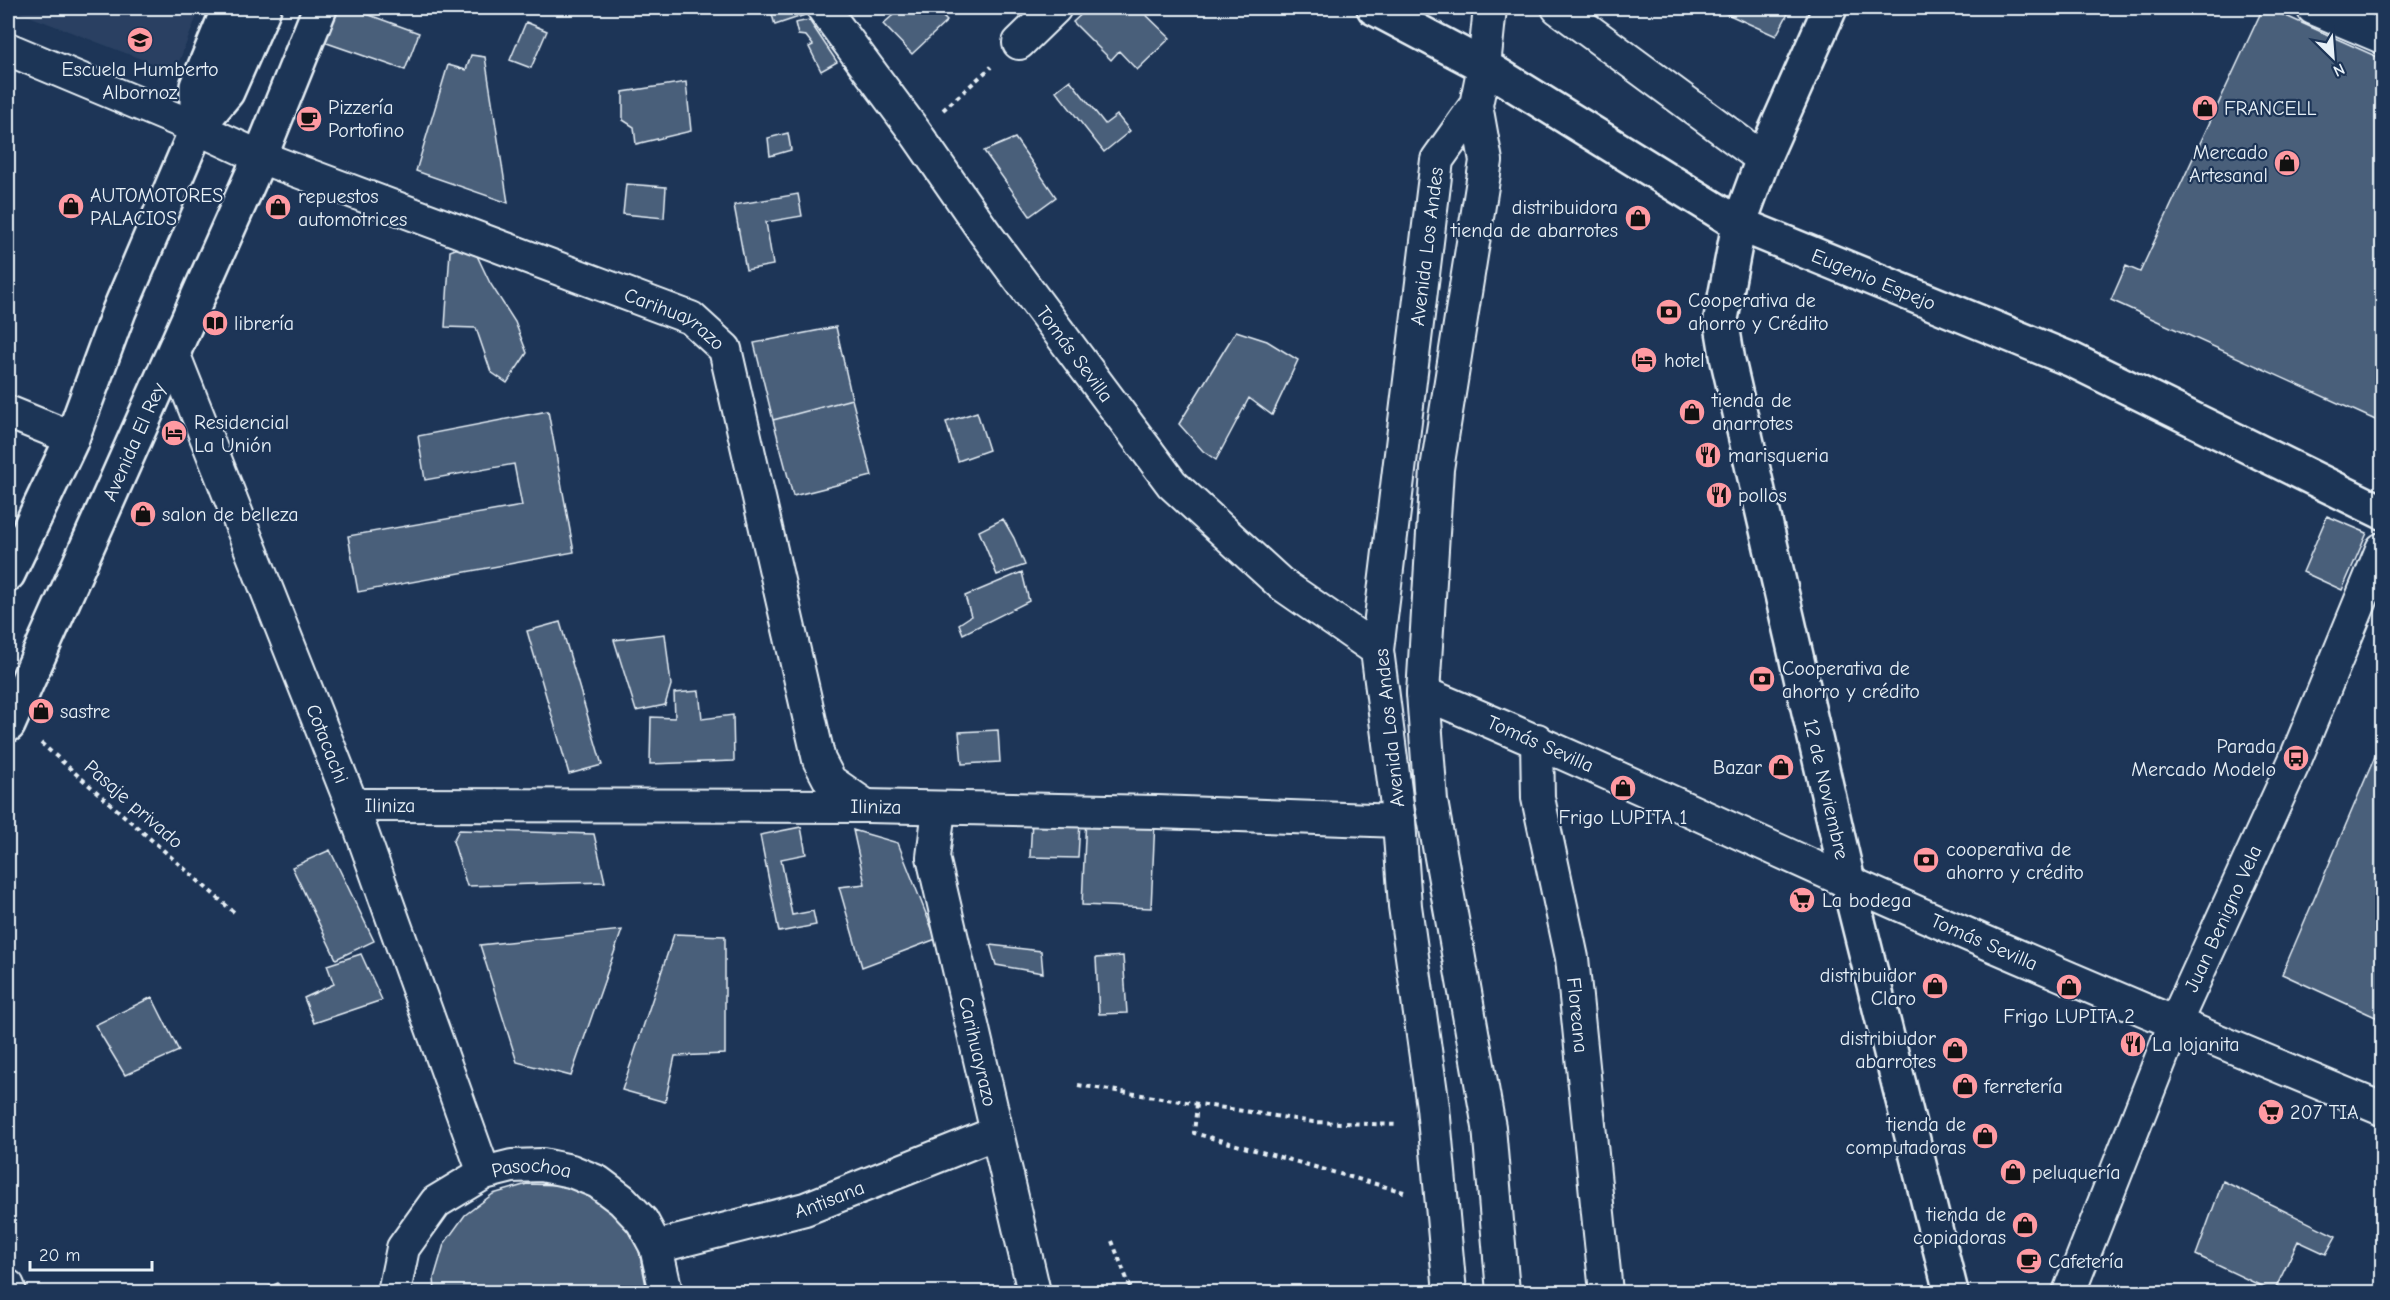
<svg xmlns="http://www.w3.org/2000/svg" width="2390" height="1300" font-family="'Comic Neue',sans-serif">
<rect width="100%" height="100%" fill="#1d3557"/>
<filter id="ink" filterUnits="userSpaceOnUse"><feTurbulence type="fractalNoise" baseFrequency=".0167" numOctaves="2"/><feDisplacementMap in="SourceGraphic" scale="12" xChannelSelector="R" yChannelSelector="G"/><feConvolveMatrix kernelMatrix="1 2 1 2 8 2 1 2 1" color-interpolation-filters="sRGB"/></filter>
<g filter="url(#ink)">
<path fill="#2a4162" d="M 8,8 L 200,8 L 175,72 Z"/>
<path fill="#495e7a" stroke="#e8f1f8" stroke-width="1.5" d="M 336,8 L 350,8 L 419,33 L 405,70 L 321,41 Z
M 427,8 L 461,8 L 438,12 Z
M 770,8 L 806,8 L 808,14 L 775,25 Z
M 901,8 L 934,8 L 947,21 L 912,54 L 883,24 Z
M 1088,8 L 1139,8 L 1170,38 L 1137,70 L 1119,51 L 1111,60 L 1073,22 Z
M 1714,8 L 1791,8 L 1776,36 Z
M 2263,8 L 2268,8 L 2382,59 L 2382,423 L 2111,300 L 2126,266 L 2140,272 Z
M 809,20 L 837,62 L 821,71 L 809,47 L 813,45 L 806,36 L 798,35 L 795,23 Z
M 526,22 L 547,31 L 531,68 L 510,60 Z
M 471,55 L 485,57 L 508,203 L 416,171 L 448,65 L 466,70 Z
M 1070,80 L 1105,124 L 1117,115 L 1130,131 L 1104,152 L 1056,91 Z
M 686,82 L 691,131 L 636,144 L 634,127 L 623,120 L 623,92 Z
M 788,133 L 791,150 L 770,156 L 768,138 Z
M 1015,138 L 1056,197 L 1030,216 L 984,151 Z
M 626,184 L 666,187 L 664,218 L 623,214 Z
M 798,194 L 802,216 L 766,222 L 773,265 L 746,270 L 734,205 Z
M 471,243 L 490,283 L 515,322 L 527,353 L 507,383 L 491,372 L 476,328 L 445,327 L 450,251 Z
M 836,327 L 852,399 L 773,420 L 754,343 Z
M 1236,331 L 1267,341 L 1298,360 L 1272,415 L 1249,398 L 1216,460 L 1203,451 L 1179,424 Z
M 852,399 L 872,476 L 793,496 L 773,420 Z
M 548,411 L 574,552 L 358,592 L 348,536 L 522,506 L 514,464 L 425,480 L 418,436 Z
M 977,412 L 989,450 L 958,461 L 946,422 Z
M 2327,516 L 2367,533 L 2342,590 L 2303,572 Z
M 1003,519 L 1014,538 L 1025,565 L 997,575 L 979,531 Z
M 1022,572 L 1029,601 L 963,634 L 959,624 L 971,616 L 965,596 Z
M 560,622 L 602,765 L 569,774 L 527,631 Z
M 665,634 L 671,685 L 665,705 L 636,711 L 614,640 Z
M 699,691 L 702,719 L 733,715 L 734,761 L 650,764 L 651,717 L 675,718 L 674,693 Z
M 998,730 L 1000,762 L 962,764 L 959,732 Z
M 2382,740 L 2382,1020 L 2282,974 Z
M 1086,816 L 1155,820 L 1151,908 L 1082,905 Z
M 1032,820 L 1080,822 L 1078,858 L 1030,857 Z
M 801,827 L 806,854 L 781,859 L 792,915 L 813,911 L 816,925 L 779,932 L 760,835 Z
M 459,830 L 594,834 L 605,882 L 467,886 L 453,841 Z
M 853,830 L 898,843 L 936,939 L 862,967 L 839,887 L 865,884 Z
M 330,850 L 374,941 L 336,959 L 292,867 Z
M 622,930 L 571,1076 L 517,1062 L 480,945 Z
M 674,934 L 725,936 L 725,1054 L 675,1056 L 665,1102 L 622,1090 Z
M 990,945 L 1041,951 L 1043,973 L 996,965 Z
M 361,954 L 382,1000 L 314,1023 L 304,998 L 334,984 L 327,965 Z
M 1123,956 L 1127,1013 L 1099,1014 L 1096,958 Z
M 152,997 L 179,1051 L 125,1075 L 95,1025 Z
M 2223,1181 L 2336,1236 L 2326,1254 L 2298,1241 L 2274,1292 L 2196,1255 Z
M 527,1184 L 562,1185 L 595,1198 L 622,1221 L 639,1251 L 646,1285 L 645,1292 L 435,1292 L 434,1278 L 444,1244 L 465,1215 L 493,1194 Z
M 278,1283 L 282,1292 L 256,1292 Z"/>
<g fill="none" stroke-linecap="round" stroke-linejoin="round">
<defs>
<g id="street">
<path id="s1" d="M 823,8 L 915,132 L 985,233 L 1172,484 L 1280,583 L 1377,650"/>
<path d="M 1490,8 L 1484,66 L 1476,105 L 1486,161 L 1437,469 L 1423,693 L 1431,801 L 1489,1127 L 1503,1292"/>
<path d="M 1558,8 L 1763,159"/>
<path d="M 2313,8 L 2382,37"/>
<path d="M 1019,43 L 1055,8"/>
<path id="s2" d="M 8,49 L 197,128 L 260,157 L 691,318 L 725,349 L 819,760 L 830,781 L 866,806"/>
<path id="s3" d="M 173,353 L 352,805 L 484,1173"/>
<path d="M 8,412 L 57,432 L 71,441"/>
<path id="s4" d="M 1423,693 C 1566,752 1705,818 1846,881 C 2023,960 2203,1035 2382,1109"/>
<path id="s5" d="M 1537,740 L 1538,798 L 1572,958 L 1606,1292"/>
<path id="s6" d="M 352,805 L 866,806 L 1157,812 L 1399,821"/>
<path id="s7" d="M 939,809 L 933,857 L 1034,1292"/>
<path id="s8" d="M 656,1247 L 805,1209 L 996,1133"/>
<path d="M 8,1286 L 10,1292"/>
<path id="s9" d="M 394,1292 L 403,1248 L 436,1202 L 484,1173 L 512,1166 L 542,1165 L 571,1171 L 598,1182 L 622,1200 L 642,1221 L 656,1247 L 666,1292"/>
<path id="s10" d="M 1450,1292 L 1433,1107 L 1405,906 L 1399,821 L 1377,650 L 1437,160 L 1476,105"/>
<path id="s11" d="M 2069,1292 L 2175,1023 L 2296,758 L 2382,549"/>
</g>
<g id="secondary">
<path id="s12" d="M 1374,8 L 1484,66 L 1739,224 L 2072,360 L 2382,512"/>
<path id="s13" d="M 1830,8 L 1763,159 L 1739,224 L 1721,319 L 1728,361 L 1848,881 L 1951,1292"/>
</g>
<g id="primary">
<path d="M 197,128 L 227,92 L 264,8"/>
<path d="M 8,574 L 71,441 L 119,311 L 197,128 L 197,86 L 229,8"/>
<path id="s14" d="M 8,725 L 260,157 L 320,8"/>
</g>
</defs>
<use href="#street" stroke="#e8f1f8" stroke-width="36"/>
<use href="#secondary" stroke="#e8f1f8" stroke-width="38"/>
<use href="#primary" stroke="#e8f1f8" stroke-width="38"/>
<path stroke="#e8f1f8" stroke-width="4" stroke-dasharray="4.5 4.5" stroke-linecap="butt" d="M 943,110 L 991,67
M 41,743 L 236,914
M 1078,1085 L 1313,1122 L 1399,1125
M 1197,1104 L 1194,1133 L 1404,1192
M 1112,1241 L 1132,1292"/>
<use href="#street" stroke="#1d3557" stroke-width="32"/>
<use href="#secondary" stroke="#1d3557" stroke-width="33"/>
<use href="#primary" stroke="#1d3557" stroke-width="33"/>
</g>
</g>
<defs>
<symbol id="school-disc" viewBox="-11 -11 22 22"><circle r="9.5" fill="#ff9aa2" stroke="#1d3557"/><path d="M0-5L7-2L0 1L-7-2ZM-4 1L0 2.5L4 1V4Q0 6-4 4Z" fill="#111"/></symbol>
<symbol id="shop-disc" viewBox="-11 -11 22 22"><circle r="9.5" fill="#ff9aa2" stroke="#1d3557"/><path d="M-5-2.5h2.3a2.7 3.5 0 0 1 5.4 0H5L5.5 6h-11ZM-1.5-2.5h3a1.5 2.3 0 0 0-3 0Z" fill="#111"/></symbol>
<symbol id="cafe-disc" viewBox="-11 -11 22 22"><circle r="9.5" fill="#ff9aa2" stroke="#1d3557"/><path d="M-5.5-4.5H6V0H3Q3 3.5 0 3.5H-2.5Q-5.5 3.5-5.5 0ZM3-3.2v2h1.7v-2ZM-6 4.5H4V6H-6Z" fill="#111"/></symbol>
<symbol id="bank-disc" viewBox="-11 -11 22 22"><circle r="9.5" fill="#ff9aa2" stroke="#1d3557"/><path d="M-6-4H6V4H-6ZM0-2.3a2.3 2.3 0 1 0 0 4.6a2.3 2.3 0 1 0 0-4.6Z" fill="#111"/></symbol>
<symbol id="library-disc" viewBox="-11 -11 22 22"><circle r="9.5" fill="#ff9aa2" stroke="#1d3557"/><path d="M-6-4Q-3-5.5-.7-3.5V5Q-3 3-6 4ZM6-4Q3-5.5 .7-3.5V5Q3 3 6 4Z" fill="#111"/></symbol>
<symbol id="hotel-disc" viewBox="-11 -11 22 22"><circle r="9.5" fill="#ff9aa2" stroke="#1d3557"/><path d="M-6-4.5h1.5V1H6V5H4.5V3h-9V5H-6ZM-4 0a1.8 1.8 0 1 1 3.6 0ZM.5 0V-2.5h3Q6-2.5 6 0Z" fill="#111"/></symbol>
<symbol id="restaurant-disc" viewBox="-11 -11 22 22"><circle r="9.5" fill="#ff9aa2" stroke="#1d3557"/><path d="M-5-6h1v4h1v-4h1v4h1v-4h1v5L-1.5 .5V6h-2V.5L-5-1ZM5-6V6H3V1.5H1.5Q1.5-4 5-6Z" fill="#111"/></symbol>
<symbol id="bus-disc" viewBox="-11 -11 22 22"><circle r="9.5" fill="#ff9aa2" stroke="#1d3557"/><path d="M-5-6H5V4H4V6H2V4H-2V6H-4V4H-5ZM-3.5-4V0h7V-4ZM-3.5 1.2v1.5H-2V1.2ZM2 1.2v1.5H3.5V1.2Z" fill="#111"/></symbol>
<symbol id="supermarket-disc" viewBox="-11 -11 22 22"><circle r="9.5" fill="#ff9aa2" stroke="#1d3557"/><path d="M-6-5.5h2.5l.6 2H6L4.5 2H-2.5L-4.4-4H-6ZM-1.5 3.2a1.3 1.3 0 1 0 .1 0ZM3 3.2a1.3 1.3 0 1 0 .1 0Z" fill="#111"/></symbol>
</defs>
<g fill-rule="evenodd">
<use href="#school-disc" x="125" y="25" width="30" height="30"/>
<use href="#shop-disc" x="2190" y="93" width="30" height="30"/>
<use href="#cafe-disc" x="294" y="104" width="30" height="30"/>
<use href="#shop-disc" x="2272" y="148" width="30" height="30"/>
<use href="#shop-disc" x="56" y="191" width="30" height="30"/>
<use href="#shop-disc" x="263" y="192" width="30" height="30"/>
<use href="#shop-disc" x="1623" y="203" width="30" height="30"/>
<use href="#bank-disc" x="1654" y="297" width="30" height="30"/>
<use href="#library-disc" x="200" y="308" width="30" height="30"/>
<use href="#hotel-disc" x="1629" y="345" width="30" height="30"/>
<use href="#shop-disc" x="1677" y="397" width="30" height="30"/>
<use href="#hotel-disc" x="159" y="418" width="30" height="30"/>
<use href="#restaurant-disc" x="1693" y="440" width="30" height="30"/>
<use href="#restaurant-disc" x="1704" y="480" width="30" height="30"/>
<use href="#shop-disc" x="128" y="499" width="30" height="30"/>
<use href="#bank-disc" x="1747" y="664" width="30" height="30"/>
<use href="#shop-disc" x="26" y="696" width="30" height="30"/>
<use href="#bus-disc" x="2281" y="743" width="30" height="30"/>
<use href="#shop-disc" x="1766" y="752" width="30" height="30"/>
<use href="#shop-disc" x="1608" y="773" width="30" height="30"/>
<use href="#bank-disc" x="1911" y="845" width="30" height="30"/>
<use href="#supermarket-disc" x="1787" y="885" width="30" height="30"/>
<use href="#shop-disc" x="1920" y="971" width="30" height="30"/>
<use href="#shop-disc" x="2054" y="972" width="30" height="30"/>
<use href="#restaurant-disc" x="2118" y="1029" width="30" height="30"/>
<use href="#shop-disc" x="1940" y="1035" width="30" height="30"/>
<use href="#shop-disc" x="1950" y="1071" width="30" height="30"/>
<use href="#supermarket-disc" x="2256" y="1097" width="30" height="30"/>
<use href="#shop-disc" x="1970" y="1121" width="30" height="30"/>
<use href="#shop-disc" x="1998" y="1157" width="30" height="30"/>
<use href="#shop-disc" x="2010" y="1210" width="30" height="30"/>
<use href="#cafe-disc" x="2014" y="1246" width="30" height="30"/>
</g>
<g text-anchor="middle" stroke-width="4.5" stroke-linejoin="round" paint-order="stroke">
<g font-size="20" fill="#e8f1f8" stroke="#1d3557" text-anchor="start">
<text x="140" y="76" text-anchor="middle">Escuela Humberto<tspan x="140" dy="23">Albornoz</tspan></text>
<text x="328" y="114">Pizzería<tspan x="328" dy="23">Portofino</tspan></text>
<text x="2224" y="115">FRANCELL</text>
<text x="2268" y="159" text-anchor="end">Mercado<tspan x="2268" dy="23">Artesanal</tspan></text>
<text x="90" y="202">AUTOMOTORES<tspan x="90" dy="23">PALACIOS</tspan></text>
<text x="298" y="203">repuestos<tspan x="298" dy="23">automotrices</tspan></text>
<text x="1618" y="214" text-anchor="end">distribuidora<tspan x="1618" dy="23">tienda de abarrotes</tspan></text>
<text x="1688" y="307">Cooperativa de<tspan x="1688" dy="23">ahorro y Crédito</tspan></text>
<text x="234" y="330">librería</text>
<text x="1664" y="367">hotel</text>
<text x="1712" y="407">tienda de<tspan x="1712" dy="23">anarrotes</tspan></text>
<text x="194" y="429">Residencial<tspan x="194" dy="23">La Unión</tspan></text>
<text x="1728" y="462">marisqueria</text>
<text x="1738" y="502">pollos</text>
<text x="162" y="521">salon de belleza</text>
<text x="1782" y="675">Cooperativa de<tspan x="1782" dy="23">ahorro y crédito</tspan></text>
<text x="60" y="718">sastre</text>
<text x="2276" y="753" text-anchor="end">Parada<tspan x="2276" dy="23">Mercado Modelo</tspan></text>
<text x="1762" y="774" text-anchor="end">Bazar</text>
<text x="1623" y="824" text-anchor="middle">Frigo LUPITA 1</text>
<text x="1946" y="856">cooperativa de<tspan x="1946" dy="23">ahorro y crédito</tspan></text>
<text x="1822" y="907">La bodega</text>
<text x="1916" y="982" text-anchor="end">distribuidor<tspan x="1916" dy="23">Claro</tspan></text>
<text x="2069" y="1023" text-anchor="middle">Frigo LUPITA 2</text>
<text x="1936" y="1045" text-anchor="end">distribiudor<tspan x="1936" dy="23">abarrotes</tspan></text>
<text x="2152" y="1051">La lojanita</text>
<text x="1984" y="1093">ferretería</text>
<text x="2290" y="1119">207 TIA</text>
<text x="1966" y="1131" text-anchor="end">tienda de<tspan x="1966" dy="23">computadoras</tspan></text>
<text x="2032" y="1179">peluquería</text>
<text x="2006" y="1221" text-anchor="end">tienda de<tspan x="2006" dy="23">copiadoras</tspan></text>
<text x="2048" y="1268">Cafetería</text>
</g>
<g font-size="20" fill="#e8f1f8" stroke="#1d3557">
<text dy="7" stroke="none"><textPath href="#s10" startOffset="1053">Avenida Los Andes</textPath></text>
<text dy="7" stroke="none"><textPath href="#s12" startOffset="570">Eugenio Espejo</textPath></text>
<text dy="7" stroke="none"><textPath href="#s2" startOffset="720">Carihuayrazo</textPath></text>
<text dy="7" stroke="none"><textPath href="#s1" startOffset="428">Tomás Sevilla</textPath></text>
<text dy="7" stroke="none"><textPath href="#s14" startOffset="310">Avenida El Rey</textPath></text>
<text transform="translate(1389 728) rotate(-96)" y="7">Avenida Los Andes</text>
<text dy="7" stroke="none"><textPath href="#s4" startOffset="128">Tomás Sevilla</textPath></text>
<text dy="7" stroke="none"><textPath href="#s3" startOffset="420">Cotacachi</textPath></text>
<text dy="7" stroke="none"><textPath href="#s13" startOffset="813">12 de Noviembre</textPath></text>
<text transform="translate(134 804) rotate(41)" y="7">Pasaje privado</text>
<text dy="7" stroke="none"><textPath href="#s6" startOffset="38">Iliniza</textPath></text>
<text dy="7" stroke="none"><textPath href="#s6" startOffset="524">Iliniza</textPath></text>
<text dy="7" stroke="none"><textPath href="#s11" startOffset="404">Juan Benigno Vela</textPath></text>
<text dy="7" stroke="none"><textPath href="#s4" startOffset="614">Tomás Sevilla</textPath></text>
<text dy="7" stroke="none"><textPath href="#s5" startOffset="279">Floreana</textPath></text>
<text dy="7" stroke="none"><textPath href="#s7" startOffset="248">Carihuayrazo</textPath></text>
<text dy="7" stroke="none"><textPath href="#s9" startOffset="206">Pasochoa</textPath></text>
<text dy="7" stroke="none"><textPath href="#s8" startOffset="180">Antisana</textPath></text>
</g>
</g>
<rect width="2390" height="1300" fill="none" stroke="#1d3557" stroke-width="30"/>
<rect x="15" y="15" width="2360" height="1270" fill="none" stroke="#e8f1f8" stroke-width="2" filter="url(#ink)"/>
<g transform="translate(2333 57) rotate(155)" stroke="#1d3557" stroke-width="4.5" paint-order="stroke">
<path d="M0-4.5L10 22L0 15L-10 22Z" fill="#e8f1f8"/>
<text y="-9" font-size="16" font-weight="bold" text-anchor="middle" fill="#e8f1f8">N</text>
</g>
<path d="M30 1261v9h122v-9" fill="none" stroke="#e8f1f8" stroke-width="3"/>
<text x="39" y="1261" font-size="18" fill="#e8f1f8" stroke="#1d3557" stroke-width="4.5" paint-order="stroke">20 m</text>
</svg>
